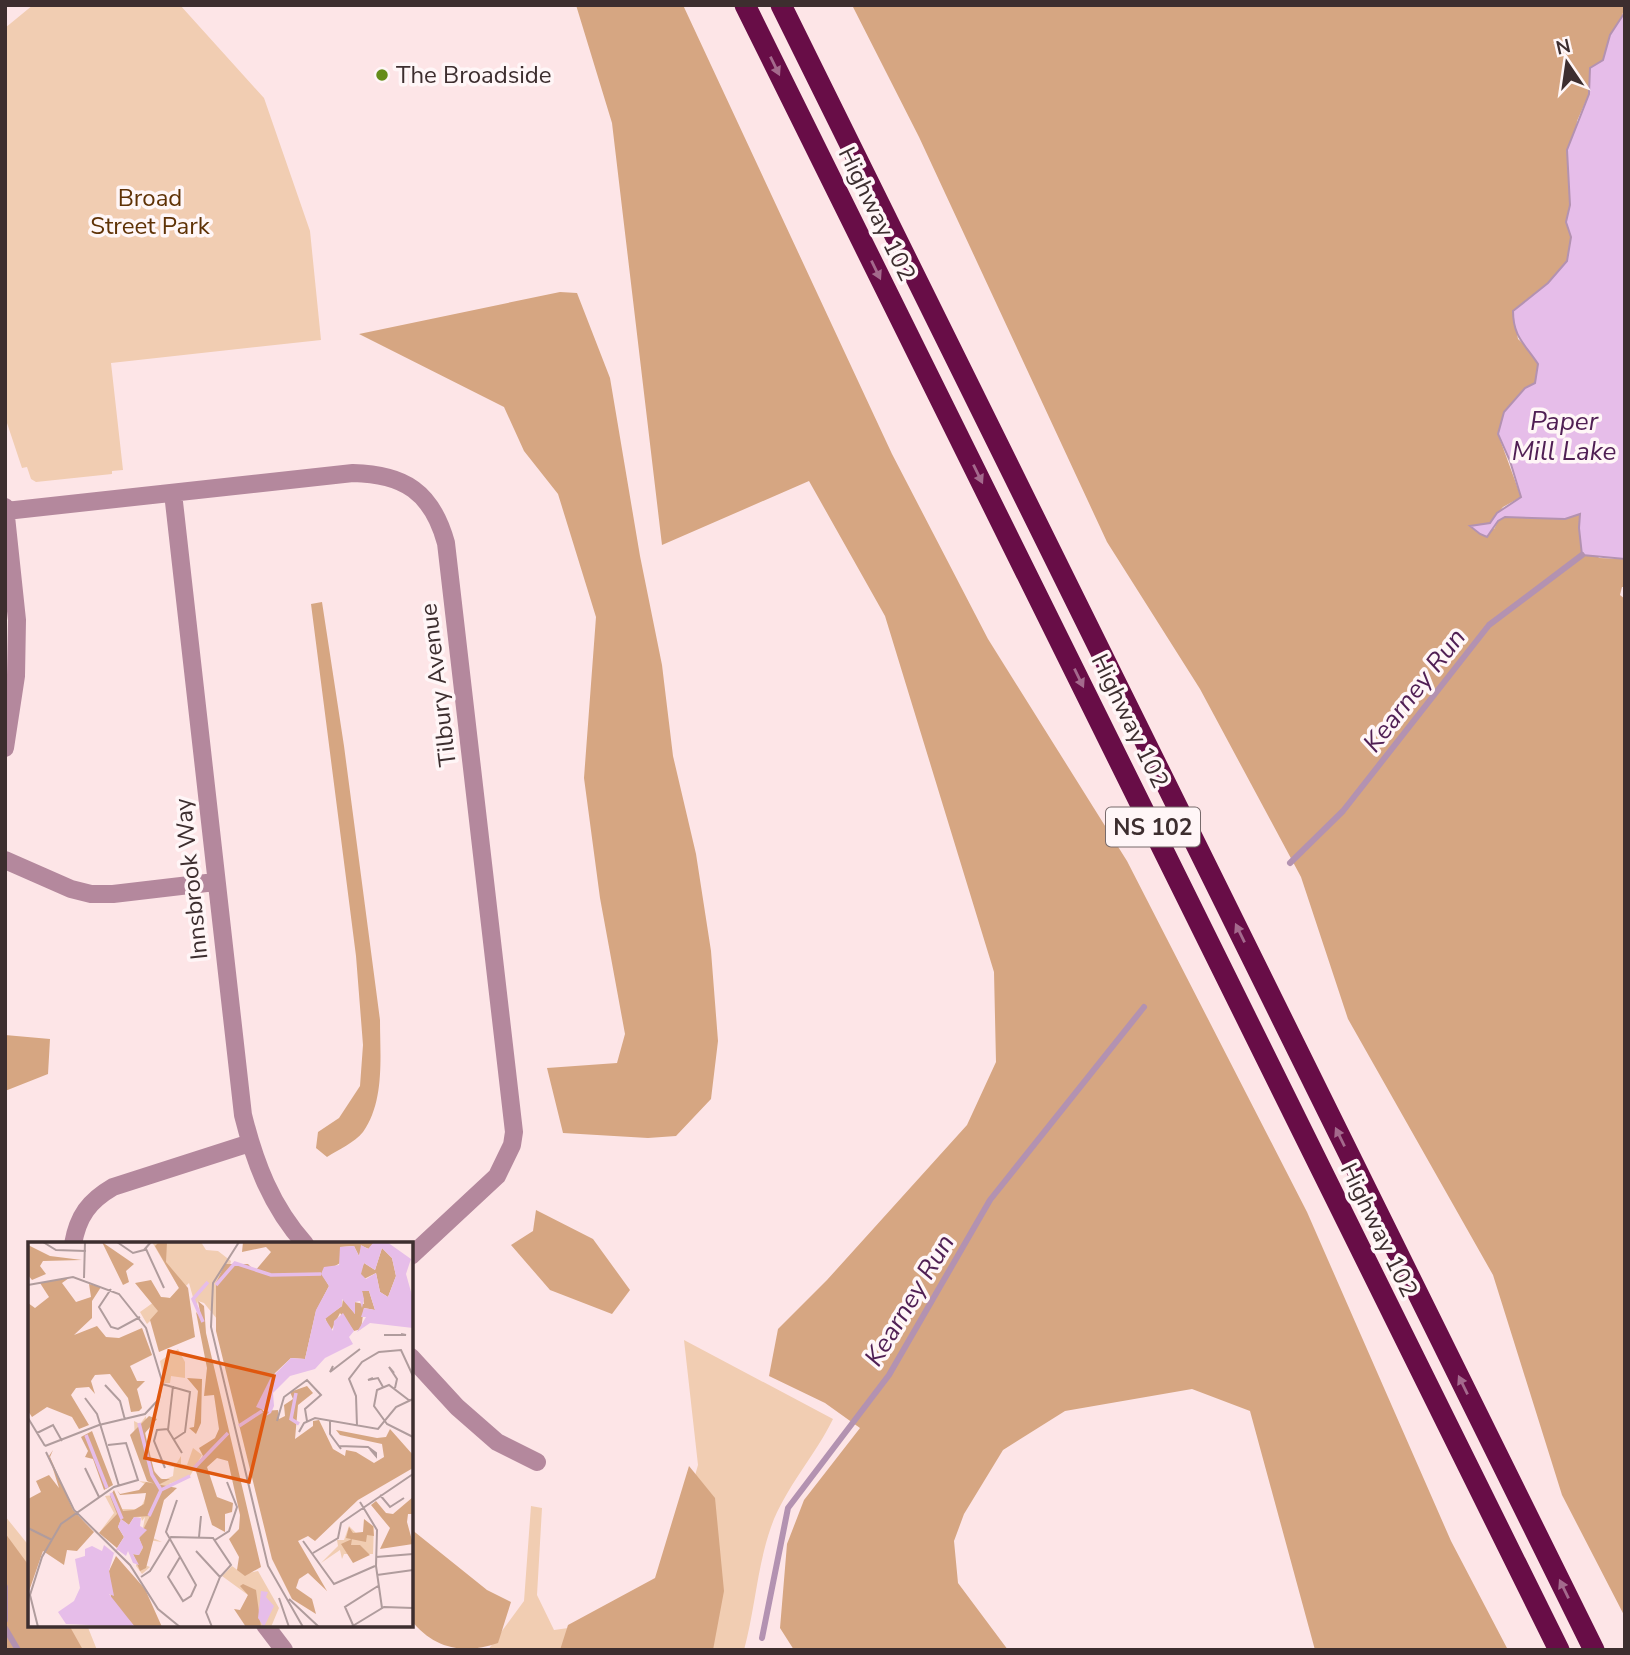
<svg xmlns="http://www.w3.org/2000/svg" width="1630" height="1655" font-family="'Nunito Sans',sans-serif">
<rect width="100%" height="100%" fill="#fde5e7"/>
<path fill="#f1cdb2" d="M 33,5 L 180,5 L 264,98 L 310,231 L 321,340 L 111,363 L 123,470 L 112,471 L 112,474 L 36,482 L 31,479 L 27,467 L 22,468 L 5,417 L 5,28 Z
M 684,1340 L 833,1419 C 815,1456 785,1488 771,1527 C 757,1567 755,1610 744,1650 L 488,1650 L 524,1601 L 531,1506 L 542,1508 L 537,1595 L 554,1630 L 655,1616 L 698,1465 Z
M 5,1516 L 30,1547 L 30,1625 L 87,1625 L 97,1650 L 5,1650 Z"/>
<path fill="#d6a682" d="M 576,5 L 683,5 L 892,454 L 988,639 L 1127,861 L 1307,1212 L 1451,1541 L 1508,1650 L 1315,1650 L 1250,1411 L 1192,1389 L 1065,1411 L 1003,1450 L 964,1514 L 954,1541 L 958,1583 L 1008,1650 L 794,1650 L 780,1628 L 787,1544 L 804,1500 L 860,1428 L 825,1403 L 769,1376 L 778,1329 L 827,1280 L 967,1125 L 996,1062 L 994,972 L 885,616 L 809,481 L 662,545 L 612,123 Z
M 852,5 L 1625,5 L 1621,20 L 1610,35 L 1603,60 L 1590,68 L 1589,94 L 1577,121 L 1570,205 L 1566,222 L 1571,237 L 1567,261 L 1548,283 L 1513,311 L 1518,339 L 1528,348 L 1538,364 L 1535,383 L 1525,388 L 1498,434 L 1521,497 L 1503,507 L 1490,523 L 1472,526 L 1494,529 L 1498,521 L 1505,517 L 1564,519 L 1581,513 L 1579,528 L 1599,558 L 1625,559 L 1625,587 L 1622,587 L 1620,595 L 1625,599 L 1625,1617 L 1562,1495 L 1493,1275 L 1348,1019 L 1301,877 L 1200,689 L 1107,542 L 919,137 Z
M 560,292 L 577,293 L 610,378 L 640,556 L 662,665 L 673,756 L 696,854 L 711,951 L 718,1041 L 711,1099 L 676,1136 L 648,1138 L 563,1133 L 547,1068 L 617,1063 L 625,1034 L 600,898 L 584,778 L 596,617 L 558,494 L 524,451 L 504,407 L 359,334 Z
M 322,602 L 344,746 L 380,1020 C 380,1056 385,1101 363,1132 C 355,1142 338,1150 327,1157 L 316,1148 L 318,1132 L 339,1118 L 360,1086 L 363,1045 L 356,956 L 311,604 Z
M 5,1035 L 50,1039 L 48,1074 L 5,1091 Z
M 536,1210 L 593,1239 L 630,1290 L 612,1314 L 550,1290 L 511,1245 L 533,1231 Z
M 689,1466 L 715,1498 L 724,1591 L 713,1650 L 560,1650 L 568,1625 L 655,1578 Z
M 411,1529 L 487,1590 L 511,1602 L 498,1643 C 464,1655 434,1649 411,1620 Z
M 5,1533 L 30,1567 L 30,1625 L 69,1625 L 83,1650 L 5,1650 Z"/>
<path fill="#e6bde9" stroke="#b392b1" stroke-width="2" d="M 1625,12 L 1625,559 L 1582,555 L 1579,528 L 1580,514 L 1565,519 L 1505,517 L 1498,521 L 1487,537 L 1480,534 L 1470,526 L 1490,523 L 1497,513 L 1521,497 L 1510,461 L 1498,434 L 1504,412 L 1525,388 L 1535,383 L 1538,364 C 1525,344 1513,337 1513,311 L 1548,283 L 1567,261 L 1571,237 L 1566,222 L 1570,205 L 1567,150 L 1589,94 L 1590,68 L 1603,60 L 1610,35 Z"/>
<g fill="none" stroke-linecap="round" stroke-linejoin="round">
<path stroke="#b392b1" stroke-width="6" d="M 1290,863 L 1343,811 L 1489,625 L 1582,555
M 5,1587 L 5,1620
M 5,1628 L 18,1650
M 762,1638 L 788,1508 L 889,1375 L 990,1200 L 1144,1007"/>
<path stroke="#b4889d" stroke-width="18" d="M 173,493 L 243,1115 C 255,1163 271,1206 305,1244
M 5,507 L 17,620 L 16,676 L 5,748
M 6,511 L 353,473 C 404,474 432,492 446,543 L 514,1132 L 512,1145 L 497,1176 L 411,1256
M 5,860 L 71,889 L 91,894 L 113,894 L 215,882
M 73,1244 C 78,1216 89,1201 113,1187 L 250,1143
M 411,1357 L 457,1407 L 497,1442 L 537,1462
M 265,1625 L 284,1650"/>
<path stroke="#680d47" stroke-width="21" d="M 745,5 L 1559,1650
M 781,5 L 1594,1650"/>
</g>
<defs><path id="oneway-solid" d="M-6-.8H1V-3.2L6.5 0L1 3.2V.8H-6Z" transform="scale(1.75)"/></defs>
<g fill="#a46a8d">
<use href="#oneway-solid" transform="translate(775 66) rotate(64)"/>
<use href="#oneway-solid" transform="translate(876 270) rotate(64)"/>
<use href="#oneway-solid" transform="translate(978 474) rotate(64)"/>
<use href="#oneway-solid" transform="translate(1079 678) rotate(64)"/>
<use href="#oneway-solid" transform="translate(1240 933) rotate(-116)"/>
<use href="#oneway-solid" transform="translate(1340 1137) rotate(-116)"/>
<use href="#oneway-solid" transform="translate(1463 1385) rotate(-116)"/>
<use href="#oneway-solid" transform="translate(1564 1589) rotate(-116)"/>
</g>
<circle fill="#658d1a" stroke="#fff6f7" stroke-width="2.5" cx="382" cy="75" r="7"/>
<g text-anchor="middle" stroke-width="7" stroke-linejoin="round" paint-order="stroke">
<rect fill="#fff6f7" stroke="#776a6b" stroke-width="2" x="1106" y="807.5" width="94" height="39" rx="5"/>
<g font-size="23" font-weight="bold" fill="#3d2e2f">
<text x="1153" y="835">NS 102</text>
</g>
<g font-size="24" fill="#3d2e2f" stroke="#fff6f7" text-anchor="start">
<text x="396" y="83">The Broadside</text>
</g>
<g font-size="24" fill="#5f3206" stroke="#fff6f7">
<text x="150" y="206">Broad<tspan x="150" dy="28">Street Park</tspan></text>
</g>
<g font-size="24" fill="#3d2e2f" stroke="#fff6f7">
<text transform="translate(877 214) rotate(64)" y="8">Highway 102</text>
<text transform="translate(438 685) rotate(-97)" y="8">Tilbury Avenue</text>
<text transform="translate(1130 721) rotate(64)" y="8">Highway 102</text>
<text transform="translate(191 879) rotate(-96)" y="8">Innsbrook Way</text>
<text transform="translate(1379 1230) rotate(64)" y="8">Highway 102</text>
</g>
<g font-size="26" font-style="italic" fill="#501f54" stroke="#fff6f7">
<text x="1564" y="430">Paper<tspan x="1564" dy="30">Mill Lake</tspan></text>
<text transform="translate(1414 690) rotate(-52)" y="9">Kearney Run</text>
<text transform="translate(909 1300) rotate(-59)" y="9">Kearney Run</text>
</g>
</g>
<g transform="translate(28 1242)">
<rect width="385" height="385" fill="#fde5e7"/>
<path d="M 124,0 L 173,0 L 178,8 L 190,9 L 203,19 L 189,77 L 176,61 L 170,59 L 168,66 L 161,41 L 119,82 L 112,70 L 133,55 L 142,56 L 151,46 ZM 150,107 L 157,120 L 157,136 L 143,134 L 142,141 L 136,141 L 132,119 ZM 118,174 L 117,201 L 128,233 L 136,238 L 145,234 L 146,225 L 139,225 L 147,224 L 153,214 L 153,222 L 159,223 L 165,206 L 174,213 L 162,234 L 141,242 L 146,249 L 134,259 L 125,296 L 134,300 L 120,298 L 117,323 L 122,325 L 114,332 L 108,324 L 117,275 L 114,279 L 113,275 L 96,278 L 71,291 L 86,271 L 77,254 L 85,253 L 93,267 L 112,267 L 123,245 L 111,239 L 120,240 L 107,198 L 106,179 L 112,182 ZM 346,283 L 345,312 L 316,312 L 314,317 L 312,308 L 293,321 L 310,304 L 309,298 L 316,298 L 321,284 L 330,293 ZM 204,324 L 215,332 L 230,329 L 251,366 L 243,385 L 224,385 L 215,366 L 220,353 L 194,334 Z" fill="#f1cdb2"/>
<path d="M 74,0 L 106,22 L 98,29 L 101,40 L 95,43 ZM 131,0 L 139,0 L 138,20 L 160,46 L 167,95 L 131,110 L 122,78 L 130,69 L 107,41 L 123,38 L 133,55 L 142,56 L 151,46 L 127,4 ZM 215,0 L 346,0 L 341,7 L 334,4 L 331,14 L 326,4 L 312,5 L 312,21 L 294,32 L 301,44 L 288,69 L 277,117 L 263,116 L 247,131 L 231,160 L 235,169 L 250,168 L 251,177 L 257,174 L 256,163 L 265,157 L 262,150 L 279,144 L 285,151 L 270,163 L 267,197 L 285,184 L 285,179 L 291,178 L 305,207 L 317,214 L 318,208 L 328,210 L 346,221 L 356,215 L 354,202 L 312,193 L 308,188 L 349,196 L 358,195 L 362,187 L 385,213 L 385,226 L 330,258 L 287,299 L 280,294 L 270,299 L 299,349 L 280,331 L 271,337 L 268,346 L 284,357 L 288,372 L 264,357 L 244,317 L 188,89 L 188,41 L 197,22 L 220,22 L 227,29 L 243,10 L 238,5 L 214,10 ZM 0,3 L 22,14 L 54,18 L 15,19 L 12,24 L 18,32 L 4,38 L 0,33 ZM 354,6 L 364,16 L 368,34 L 360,55 L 352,50 L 348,31 L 336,37 L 332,31 L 336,21 L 347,28 ZM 41,36 L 34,41 L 48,60 L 63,55 L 61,42 L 73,45 L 64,59 L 64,76 L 46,93 L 69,84 L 78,95 L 91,96 L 114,86 L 124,113 L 102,124 L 109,139 L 117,139 L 109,147 L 114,166 L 111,169 L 103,170 L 100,156 L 82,132 L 67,133 L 63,139 L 67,152 L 61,145 L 48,146 L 43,153 L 61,183 L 51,187 L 44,175 L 19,165 L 4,175 L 0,169 L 0,61 L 7,66 L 21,55 L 12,41 ZM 334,49 L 341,49 L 347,68 L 336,66 L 333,87 L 326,89 L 312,71 L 303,89 L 297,76 L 314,64 L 315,57 L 327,72 L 326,60 L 336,62 ZM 170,59 L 176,64 L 178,91 L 233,325 L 217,334 L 209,328 L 211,315 L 201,297 L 211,287 L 212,273 L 200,219 L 189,216 L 179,225 L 189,255 L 205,261 L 204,270 L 197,272 L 197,290 L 184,283 L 167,226 L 175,214 L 171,206 L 187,196 L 191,187 L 186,153 L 176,154 L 179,126 L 168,70 L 173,75 ZM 159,136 L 174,137 L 173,181 L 168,192 L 161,186 L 166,185 L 170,149 ZM 121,174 L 129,177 L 117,191 L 126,229 L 133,237 L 142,237 L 130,243 L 119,239 L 102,193 ZM 64,189 L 85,243 L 76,248 L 65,217 L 57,215 L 60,209 L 53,195 ZM 25,208 L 22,215 L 45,268 L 66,290 L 49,309 L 39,308 L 36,323 L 15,309 L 0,352 L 0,257 L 13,250 L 8,239 L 21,233 L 31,246 L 21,214 ZM 118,240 L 149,246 L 136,258 L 118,326 L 112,329 L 105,312 L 111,313 L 115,306 L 111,296 L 122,274 L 106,275 L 101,283 L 93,277 L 90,285 L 96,295 L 89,306 L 71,291 L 89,272 L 82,254 L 86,248 L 95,269 L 106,268 L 116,262 L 118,251 L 92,253 L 89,248 L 92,252 L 111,248 ZM 385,255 L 385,272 L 380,272 L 379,280 L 385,302 L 352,307 L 362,286 L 343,263 L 348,259 L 358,271 L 365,272 ZM 336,277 L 345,284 L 346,294 L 339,293 L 338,300 L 318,296 L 321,285 L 325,291 L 335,290 ZM 324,297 L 323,303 L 332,303 L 342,313 L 325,321 L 313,302 ZM 88,314 L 117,347 L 134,385 L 107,385 L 83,358 L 81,329 ZM 215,342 L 228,348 L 233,385 L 218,385 L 206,367 L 212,368 L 220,353 L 212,344 Z" fill="#d6a682"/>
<path d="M 359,0 L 383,17 L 378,32 L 385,57 L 385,86 L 342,81 L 329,90 L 338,75 L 333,75 L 336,66 L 347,68 L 341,49 L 334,49 L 336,57 L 334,66 L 332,59 L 327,60 L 327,72 L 314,57 L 314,64 L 297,77 L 305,89 L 306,79 L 315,71 L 326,89 L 321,95 L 325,102 L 297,116 L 287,127 L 262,134 L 245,151 L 246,164 L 243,171 L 238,174 L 241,170 L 228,165 L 242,137 L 263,116 L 277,117 L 288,68 L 301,44 L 293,32 L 296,25 L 311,23 L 312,5 L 326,4 L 331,14 L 333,3 L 340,7 L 345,1 ZM 354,6 L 364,16 L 368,34 L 360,55 L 352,50 L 348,31 L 338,37 L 333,32 L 336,21 L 347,28 ZM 106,275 L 113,276 L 112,284 L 119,288 L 111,296 L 115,305 L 111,313 L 105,312 L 111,323 L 105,321 L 100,309 L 98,314 L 90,308 L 86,311 L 81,329 L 86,354 L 81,352 L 107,385 L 38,382 L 30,370 L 46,359 L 52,346 L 47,317 L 57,314 L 57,307 L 64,304 L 74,309 L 76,303 L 86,311 L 96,295 L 90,285 L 93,277 L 101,283 ZM 233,349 L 240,350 L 238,355 L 246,364 L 236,385 L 230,376 Z" fill="#e6bde9" fill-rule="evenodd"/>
<path fill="none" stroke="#e6bde9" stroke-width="3.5" d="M 188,43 L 207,21 L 243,33 L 293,32M 175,80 L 165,57 L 180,40M 268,151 L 263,177 L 271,182M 111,181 L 124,233 L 133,248M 211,184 L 234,169M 58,193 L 79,246M 166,226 L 200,191M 83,251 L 94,277M 121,274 L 133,248 L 162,234"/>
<path fill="none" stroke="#b09c9d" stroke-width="2" d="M 15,0 L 28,8 L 58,9M 89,0 L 105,11 L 116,8 L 123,0M 211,0 L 185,41 L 183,85 L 240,324 L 275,385M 118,7 L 136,46M 56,36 L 57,0M 0,43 L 45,35 L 91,52 L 118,86 L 134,139 L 131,157 L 117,172 L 71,183 L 17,204M 83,47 L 71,65 L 83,85 L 90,87 L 112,75M 360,93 L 356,93 L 378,93 L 373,92M 305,124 L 302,130 L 332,107M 366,131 L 361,125 L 369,137 L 367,146M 345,136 L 340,138 L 350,136 L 355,145M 134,142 L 162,150 L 157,190 L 145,198M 77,143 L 92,159 L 97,178M 145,144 L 140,188 L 154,211M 57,156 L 69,172 L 91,244M 382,159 L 361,143 L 349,148 L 346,164 L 359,182 L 385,195M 0,176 L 17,204M 249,179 L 256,155 L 279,138 L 293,153 L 277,167 L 279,179M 302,179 L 302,192 L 313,207M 329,184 L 328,154 L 321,137 L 334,120 L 351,110 L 373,108 L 385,134M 271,190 L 276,181 L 287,176 L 350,187 L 368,165 L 385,157M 9,191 L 25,183 L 34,199M 311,204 L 340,205 L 348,211 L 348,214 L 342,207M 18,210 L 46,268 L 102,323 L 130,367 L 152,385M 57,226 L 71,255M 137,226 L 126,199 L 129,188 L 140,187M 352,253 L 362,265 L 376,256M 149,258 L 138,290 L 168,343 L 163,354 L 155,359 L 140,335 L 152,315M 332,260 L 349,288 L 348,324 L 354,366M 0,286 L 24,298M 171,295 L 173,274M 187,298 L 201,289 L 209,265 L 199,240M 275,299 L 306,342 L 347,324M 168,309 L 192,335M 285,311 L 310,296 L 313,281 L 385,232M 348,315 L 385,312M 349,333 L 385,328M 113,335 L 122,329 L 143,295 L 185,296 L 203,323 L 192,335 L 178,370 L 184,385M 251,356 L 261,385M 261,357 L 291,385M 325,383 L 317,365 L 350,344M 10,385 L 2,353 L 14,315 L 33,282 L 86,245 L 110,238 L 98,201 L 80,203M 323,385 L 356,365 L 385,366"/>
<path fill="#df570e" fill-opacity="0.15" stroke="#df570e" stroke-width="3.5" d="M 141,109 L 246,134 L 221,240 L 117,216 Z"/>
<rect width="385" height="385" fill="none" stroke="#3d2e2f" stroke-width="3.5"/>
</g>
<rect width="1630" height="1655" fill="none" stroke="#3d2e2f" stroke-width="14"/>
<g transform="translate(1567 63) rotate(347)" stroke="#fff6f7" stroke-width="5" paint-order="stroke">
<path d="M0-5L12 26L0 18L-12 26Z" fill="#3d2e2f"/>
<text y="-10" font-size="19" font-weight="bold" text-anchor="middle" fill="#3d2e2f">N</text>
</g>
</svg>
